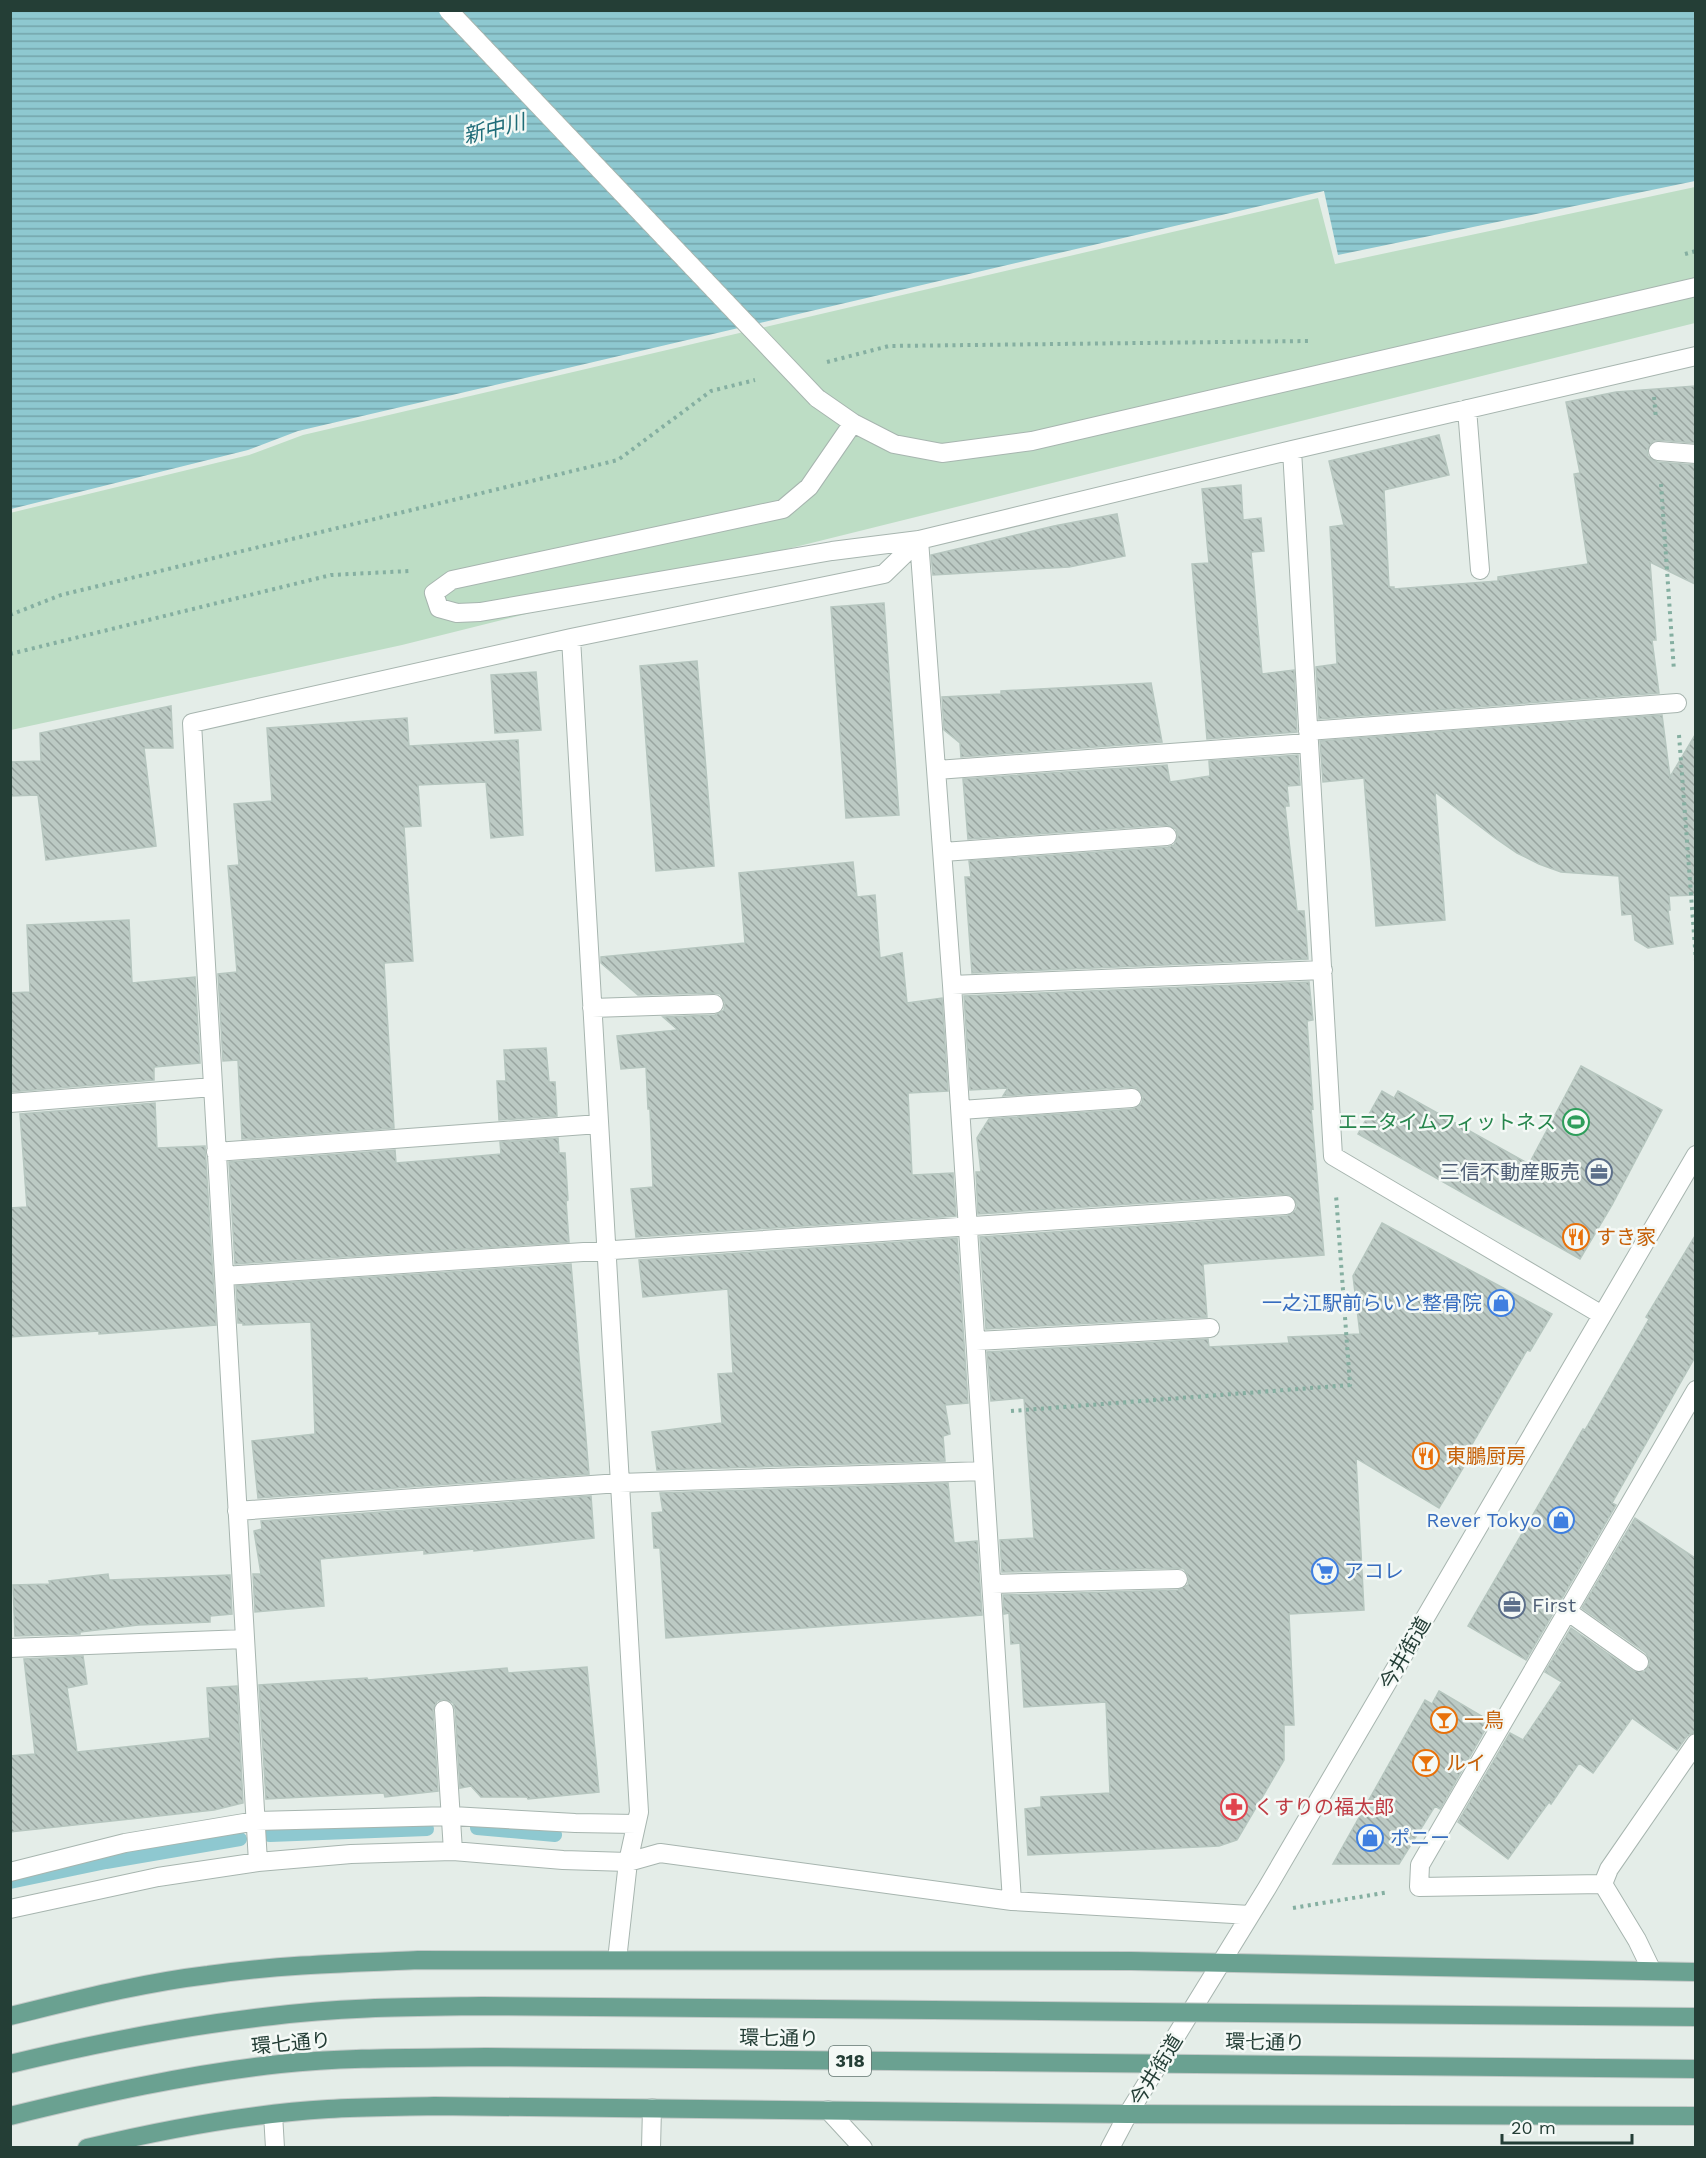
<svg xmlns="http://www.w3.org/2000/svg" width="1706" height="2158" font-family="'Work Sans','Noto Sans JP',sans-serif">
<defs>
<pattern id="water-rules" width="6" height="5" patternUnits="userSpaceOnUse" patternTransform="scale(1.5)"><rect width="6" height="5" fill="#8ec8d0"/><path d="M0 2.5h6" fill="none" stroke="#74a4aa"/></pattern>
<pattern id="building-back-hatch" width="6" height="6" patternUnits="userSpaceOnUse" patternTransform="scale(1.5)"><rect width="6" height="6" fill="#bccac4"/><path d="M-1 5l2 2M0 0l6 6M5-1l2 2" fill="none" stroke="#99a5a0"/></pattern>
</defs>
<rect width="100%" height="100%" fill="#e4ede8"/>
<path fill="#bdddc5" d="M 1695,187 L 1695,323 L 402,645 L 11,730 L 10,513 L 249,455 L 303,435 L 1318,198 L 1335,264 Z"/>
<path fill="url(#water-rules)" d="M 10,11 L 1695,11 L 1695,181 L 1338,255 L 1324,191 L 298,431 L 248,450 L 11,509 Z"/>
<g fill="none" stroke-linecap="round" stroke-linejoin="round">
<path stroke="#8ec8d0" stroke-width="14" d="M 477,1828 L 555,1835
M 270,1835 L 427,1829
M 10,1882 L 106,1862 L 240,1839"/>
</g>
<path fill="url(#building-back-hatch)" stroke="#b6c6bf" stroke-width="1.5" d="M 1695,386 L 1695,443 L 1658,440 L 1653,441 L 1647,450 L 1648,456 L 1657,462 L 1695,465 L 1695,584 L 1650,562 L 1656,640 L 1652,640 L 1659,693 L 1319,719 L 1316,667 L 1337,664 L 1330,527 L 1344,525 L 1329,461 L 1439,435 L 1449,475 L 1384,490 L 1389,587 L 1394,587 L 1394,589 L 1498,581 L 1498,577 L 1588,564 L 1574,474 L 1580,473 L 1566,402 L 1616,392 Z
M 1241,485 L 1243,520 L 1261,518 L 1264,551 L 1251,552 L 1262,674 L 1294,670 L 1297,732 L 1207,739 L 1192,564 L 1209,563 L 1202,489 Z
M 1117,514 L 1125,556 L 1069,567 L 933,575 L 931,555 L 1054,526 Z
M 884,603 L 899,815 L 846,818 L 831,607 Z
M 697,661 L 714,866 L 656,871 L 640,666 Z
M 536,672 L 541,730 L 495,733 L 491,675 Z
M 1151,683 L 1162,742 L 961,757 L 960,743 L 944,730 L 942,697 L 1001,694 L 1001,691 Z
M 171,706 L 173,748 L 144,748 L 156,846 L 46,860 L 38,795 L 10,796 L 10,762 L 41,761 L 40,733 Z
M 1662,715 L 1670,777 L 1695,735 L 1695,895 L 1669,896 L 1670,910 L 1668,910 L 1673,944 L 1648,948 L 1635,940 L 1632,914 L 1622,915 L 1619,876 L 1561,872 L 1539,864 L 1517,853 L 1495,838 L 1435,792 L 1445,920 L 1376,926 L 1364,778 L 1323,782 L 1320,741 Z
M 407,718 L 409,746 L 518,740 L 523,835 L 491,838 L 486,782 L 418,785 L 421,826 L 404,827 L 413,961 L 384,963 L 394,1128 L 242,1139 L 238,1060 L 223,1061 L 218,974 L 237,972 L 228,866 L 239,865 L 234,804 L 272,801 L 267,728 Z
M 1298,755 L 1300,785 L 1287,786 L 1289,806 L 1285,806 L 1297,911 L 1304,911 L 1308,959 L 972,973 L 965,877 L 971,877 L 969,861 L 1168,847 L 1174,845 L 1178,836 L 1176,829 L 1166,825 L 968,839 L 963,779 L 1167,765 L 1170,782 L 1210,776 L 1209,761 Z
M 853,862 L 857,897 L 875,895 L 880,958 L 902,953 L 907,1003 L 942,998 L 948,1091 L 908,1093 L 912,1175 L 953,1173 L 956,1216 L 636,1237 L 631,1189 L 653,1187 L 650,1109 L 648,1109 L 646,1067 L 621,1069 L 617,1036 L 678,1030 L 663,1017 L 715,1015 L 724,1010 L 725,1003 L 720,994 L 714,993 L 638,995 L 601,963 L 601,957 L 745,943 L 739,873 Z
M 129,920 L 132,983 L 195,977 L 200,1063 L 154,1067 L 154,1080 L 10,1092 L 10,993 L 30,992 L 27,925 Z
M 1309,982 L 1313,1020 L 1307,1021 L 1313,1109 L 1311,1108 L 1324,1255 L 1203,1264 L 1207,1317 L 986,1329 L 980,1237 L 1287,1216 L 1296,1210 L 1297,1204 L 1291,1195 L 1285,1194 L 978,1214 L 976,1172 L 981,1172 L 977,1138 L 989,1119 L 1133,1109 L 1142,1103 L 1143,1097 L 1137,1088 L 1131,1087 L 1003,1096 L 1008,1088 L 970,1090 L 964,996 Z
M 546,1048 L 549,1082 L 555,1082 L 557,1116 L 499,1120 L 497,1081 L 506,1081 L 504,1050 Z
M 1581,1066 L 1662,1110 L 1612,1205 L 1580,1259 L 1358,1134 L 1382,1091 L 1394,1098 L 1398,1091 L 1529,1164 Z
M 155,1103 L 157,1148 L 205,1146 L 216,1325 L 99,1334 L 99,1331 L 10,1337 L 10,1208 L 27,1207 L 20,1114 Z
M 558,1138 L 559,1153 L 565,1153 L 568,1200 L 566,1201 L 569,1242 L 235,1264 L 229,1162 L 395,1150 L 396,1163 L 445,1159 L 501,1154 L 500,1142 Z
M 1382,1223 L 1552,1314 L 1530,1351 L 1527,1350 L 1468,1451 L 1472,1453 L 1439,1508 L 1356,1458 L 1364,1610 L 1289,1614 L 1294,1725 L 1284,1725 L 1284,1760 L 1237,1840 L 1219,1846 L 1028,1855 L 1025,1809 L 1041,1807 L 1041,1797 L 1110,1793 L 1106,1702 L 1024,1707 L 1020,1643 L 1011,1644 L 1009,1613 L 1004,1614 L 1003,1595 L 1178,1590 L 1188,1585 L 1189,1578 L 1184,1569 L 1178,1568 L 1002,1572 L 1000,1540 L 1034,1538 L 1024,1398 L 991,1401 L 987,1352 L 1208,1339 L 1209,1347 L 1289,1343 L 1288,1337 L 1360,1334 L 1353,1276 Z
M 1695,1236 L 1695,1357 L 1612,1503 L 1616,1505 L 1526,1660 L 1468,1626 L 1583,1429 L 1585,1430 L 1649,1319 L 1646,1317 Z
M 957,1238 L 968,1403 L 945,1405 L 950,1434 L 943,1436 L 945,1461 L 657,1470 L 652,1432 L 722,1423 L 718,1374 L 733,1373 L 728,1289 L 643,1297 L 639,1260 Z
M 571,1264 L 589,1474 L 258,1498 L 252,1441 L 315,1434 L 311,1322 L 243,1325 L 243,1323 L 238,1323 L 236,1286 Z
M 948,1483 L 954,1543 L 977,1541 L 982,1615 L 666,1638 L 660,1548 L 654,1548 L 652,1513 L 663,1512 L 660,1493 Z
M 591,1496 L 594,1538 L 474,1551 L 474,1549 L 424,1554 L 424,1550 L 320,1559 L 324,1606 L 255,1612 L 253,1574 L 261,1574 L 254,1531 L 262,1529 L 261,1521 Z
M 1635,1518 L 1695,1558 L 1695,1732 L 1687,1736 L 1677,1750 L 1632,1718 L 1593,1773 L 1579,1763 L 1551,1804 L 1549,1802 L 1508,1859 L 1458,1822 L 1510,1733 L 1523,1740 L 1562,1682 L 1545,1672 L 1571,1628 L 1633,1671 L 1644,1672 L 1650,1664 L 1649,1658 L 1646,1653 L 1582,1608 Z
M 108,1574 L 109,1580 L 230,1575 L 232,1614 L 210,1616 L 210,1622 L 138,1625 L 80,1632 L 80,1634 L 15,1636 L 13,1585 L 50,1584 L 49,1581 Z
M 83,1656 L 87,1684 L 67,1688 L 77,1752 L 210,1738 L 207,1688 L 237,1686 L 243,1803 L 214,1810 L 10,1832 L 10,1756 L 35,1754 L 24,1659 Z
M 587,1667 L 599,1792 L 528,1799 L 527,1797 L 481,1797 L 471,1786 L 460,1788 L 455,1709 L 453,1703 L 444,1699 L 437,1701 L 433,1710 L 438,1791 L 385,1797 L 384,1793 L 266,1799 L 259,1685 L 367,1678 L 368,1680 L 507,1668 L 508,1673 Z
M 1439,1691 L 1490,1721 L 1440,1809 L 1435,1806 L 1399,1864 L 1333,1864 L 1425,1700 L 1432,1704 Z"/>
<g fill="none" stroke-linecap="round" stroke-linejoin="round">
<defs>
<path id="minor" d="M 817,398 L 853,423 L 894,444 L 942,453 L 1032,441 L 1696,287
M 1467,409 L 1480,570
M 853,423 L 809,487 L 783,509 L 452,580 L 434,593 L 439,608 L 457,613 L 480,612 L 832,551 L 919,540 L 1292,450 L 1696,356
M 1292,450 L 1333,1156 L 1602,1315
M 1658,451 L 1696,454
M 919,540 L 952,985 L 1012,1901
M 571,638 L 639,1812 L 628,1862 L 617,1960
M 1308,731 L 1677,703
M 937,770 L 1307,743
M 943,852 L 1167,836
M 952,985 L 1323,970
M 592,1008 L 714,1004
M 10,1103 L 213,1087
M 961,1110 L 1132,1098
M 216,1152 L 599,1124
M 224,1276 L 1286,1205
M 976,1341 L 1210,1328
M 237,1511 L 619,1483 L 984,1471
M 992,1584 L 1178,1579
M 1567,1611 L 1639,1662
M 10,1648 L 245,1639
M 444,1710 L 453,1851
M 258,1862 L 192,723 L 571,638 L 884,574 L 919,540
M 10,1872 L 125,1843 L 256,1821 L 452,1816 L 575,1823 L 636,1824
M 1603,1884 L 1419,1887 L 1420,1865 L 1696,1390
M 10,1909 L 158,1877 L 258,1862 L 351,1854 L 453,1851 L 563,1860 L 628,1862 L 660,1853 L 1012,1901 L 1250,1915
M 1652,1971 L 1637,1940 L 1603,1884 L 1609,1869 L 1696,1743
M 828,2110 L 863,2148
M 273,2114 L 275,2148
M 651,2148 L 652,2108
M 1110,2148 L 1128,2114 L 1267,1888 L 1696,1155"/>
<path id="major" d="M 10,2016 C 76,2000 141,1983 208,1975 C 278,1965 347,1963 418,1960 L 1131,1961 L 1696,1972
M 87,2148 C 166,2129 246,2114 328,2109 C 363,2107 398,2107 434,2106 L 1128,2114 L 1696,2116"/>
</defs>
<use href="#minor" stroke="#a7b5af" stroke-width="20"/>
<use href="#major" stroke="#c2c9c7" stroke-width="20"/>
<path stroke="#85afa1" stroke-width="4" stroke-dasharray="3 4.5" stroke-linecap="butt" d="M 1685,254 L 1696,251
M 827,362 L 889,346 L 1309,341
M 1654,397 L 1656,419
M 1661,484 L 1674,671
M 10,615 L 61,595 L 618,460 L 711,391 L 755,380
M 10,654 L 331,575 L 410,571
M 1679,735 L 1696,961
M 1011,1411 L 1350,1385 L 1336,1195
M 1293,1908 L 1389,1892"/>
<use href="#minor" stroke="#fff" stroke-width="18"/>
<use href="#major" stroke="#6aa191" stroke-width="18"/>
<defs>
<path id="minor-bridge" d="M 448,10 L 817,398"/>
<path id="major-bridge" d="M 10,2064 C 97,2043 183,2026 272,2016 C 342,2007 412,2007 482,2006 L 1696,2017
M 10,2116 C 99,2094 189,2074 280,2064 C 348,2057 418,2058 486,2057 L 1696,2069"/>
</defs>
<use href="#minor-bridge" stroke="#a7b5af" stroke-width="20" stroke-linecap="butt"/>
<use href="#major-bridge" stroke="#c2c9c7" stroke-width="20" stroke-linecap="butt"/>
<use href="#minor-bridge" stroke="#fff" stroke-width="18"/>
<use href="#major-bridge" stroke="#6aa191" stroke-width="18"/>
</g>
<defs>
<symbol id="stadium-ring" viewBox="-11 -11 22 22"><circle r="9.5" fill="#f4f9f6" stroke="#2e9e5b" stroke-width="1.5"/><path d="M0-5a6.5 5 0 1 0 0 10a6.5 5 0 1 0 0-10ZM-3.5-1.8h7v3.6h-7Z" fill="#2e9e5b"/></symbol>
<symbol id="office-ring" viewBox="-11 -11 22 22"><circle r="9.5" fill="#f4f9f6" stroke="#5c6f8a" stroke-width="1.5"/><path d="M-6-3h4V-5.5h4V-3h4V5H-6ZM-1-4.5V-3h2v-1.5ZM-6 0V1H6V0Z" fill="#5c6f8a"/></symbol>
<symbol id="restaurant-ring" viewBox="-11 -11 22 22"><circle r="9.5" fill="#f4f9f6" stroke="#e8710a" stroke-width="1.5"/><path d="M-5-6h1v4h1v-4h1v4h1v-4h1v5L-1.5 .5V6h-2V.5L-5-1ZM5-6V6H3V1.5H1.5Q1.5-4 5-6Z" fill="#e8710a"/></symbol>
<symbol id="shop-ring" viewBox="-11 -11 22 22"><circle r="9.5" fill="#f4f9f6" stroke="#3f7fe0" stroke-width="1.5"/><path d="M-5-2.5h2.3a2.7 3.5 0 0 1 5.4 0H5L5.5 6h-11ZM-1.5-2.5h3a1.5 2.3 0 0 0-3 0Z" fill="#3f7fe0"/></symbol>
<symbol id="supermarket-ring" viewBox="-11 -11 22 22"><circle r="9.5" fill="#f4f9f6" stroke="#3f7fe0" stroke-width="1.5"/><path d="M-6-5.5h2.5l.6 2H6L4.5 2H-2.5L-4.4-4H-6ZM-1.5 3.2a1.3 1.3 0 1 0 .1 0ZM3 3.2a1.3 1.3 0 1 0 .1 0Z" fill="#3f7fe0"/></symbol>
<symbol id="bar-ring" viewBox="-11 -11 22 22"><circle r="9.5" fill="#f4f9f6" stroke="#e8710a" stroke-width="1.5"/><path d="M-6-5H6L.8 .8V4.5H3.5V6h-7V4.5H-.8V.8Z" fill="#e8710a"/></symbol>
<symbol id="pharmacy-ring" viewBox="-11 -11 22 22"><circle r="9.5" fill="#f4f9f6" stroke="#e0444e" stroke-width="1.5"/><path d="M-2-6h4v4h4v4h-4v4h-4v-4h-4v-4h4Z" fill="#e0444e"/></symbol>
</defs>
<g fill-rule="evenodd">
<use href="#stadium-ring" x="1561" y="1107" width="30" height="30"/>
<use href="#office-ring" x="1584" y="1157" width="30" height="30"/>
<use href="#restaurant-ring" x="1561" y="1222" width="30" height="30"/>
<use href="#shop-ring" x="1486" y="1288" width="30" height="30"/>
<use href="#restaurant-ring" x="1411" y="1441" width="30" height="30"/>
<use href="#shop-ring" x="1546" y="1505" width="30" height="30"/>
<use href="#supermarket-ring" x="1310" y="1556" width="30" height="30"/>
<use href="#office-ring" x="1497" y="1590" width="30" height="30"/>
<use href="#bar-ring" x="1429" y="1705" width="30" height="30"/>
<use href="#bar-ring" x="1411" y="1748" width="30" height="30"/>
<use href="#pharmacy-ring" x="1219" y="1792" width="30" height="30"/>
<use href="#shop-ring" x="1355" y="1823" width="30" height="30"/>
</g>
<g text-anchor="middle" stroke-width="5" stroke-linejoin="round" paint-order="stroke">
<rect fill="#f4f9f6" stroke="#627670" stroke-width="1.5" x="829" y="2046" width="42" height="30" rx="4.5"/>
<g font-size="18" font-weight="bold" fill="#243e36">
<text x="850" y="2067">318</text>
</g>
<g font-size="20" fill="#27864d" stroke="#f4f9f6" text-anchor="end">
<text x="1556" y="1129">エニタイムフィットネス</text>
</g>
<g font-size="20" fill="#4e5e75" stroke="#f4f9f6" text-anchor="end">
<text x="1580" y="1179">三信不動産販売</text>
<text x="1532" y="1612" text-anchor="start">First</text>
</g>
<g font-size="20" fill="#c56008" stroke="#f4f9f6" text-anchor="start">
<text x="1596" y="1244">すき家</text>
<text x="1446" y="1463">東鵬厨房</text>
<text x="1464" y="1727">一鳥</text>
<text x="1446" y="1770">ルイ</text>
</g>
<g font-size="20" fill="#366cbe" stroke="#f4f9f6" text-anchor="end">
<text x="1482" y="1310">一之江駅前らいと整骨院</text>
<text x="1542" y="1527">Rever Tokyo</text>
<text x="1344" y="1578" text-anchor="start">アコレ</text>
<text x="1390" y="1845" text-anchor="start">ポニー</text>
</g>
<g font-size="20" fill="#243e36" stroke="#f4f9f6">
<text transform="translate(1405 1653) rotate(-60)" y="7">今井街道</text>
<text transform="translate(779 2038) rotate(1)" y="7">環七通り</text>
<text transform="translate(1265 2042) rotate(1)" y="7">環七通り</text>
<text transform="translate(291 2043) rotate(-5)" y="7">環七通り</text>
<text transform="translate(1156 2070) rotate(-58)" y="7">今井街道</text>
</g>
<g font-size="20" fill="#be3a42" stroke="#f4f9f6" text-anchor="start">
<text x="1254" y="1814">くすりの福太郎</text>
</g>
<g font-size="21" font-style="italic" fill="#1f6c78" stroke="#f4f9f6">
<text transform="translate(494 129) rotate(-14)" y="7">新中川</text>
</g>
</g>
<rect width="1706" height="2158" fill="none" stroke="#243e36" stroke-width="24"/>
<path d="M1502 2134v9h130v-9" fill="none" stroke="#243e36" stroke-width="3"/>
<text x="1511" y="2134" font-size="18" fill="#243e36" stroke="#f4f9f6" stroke-width="4.5" paint-order="stroke">20 m</text>
</svg>
